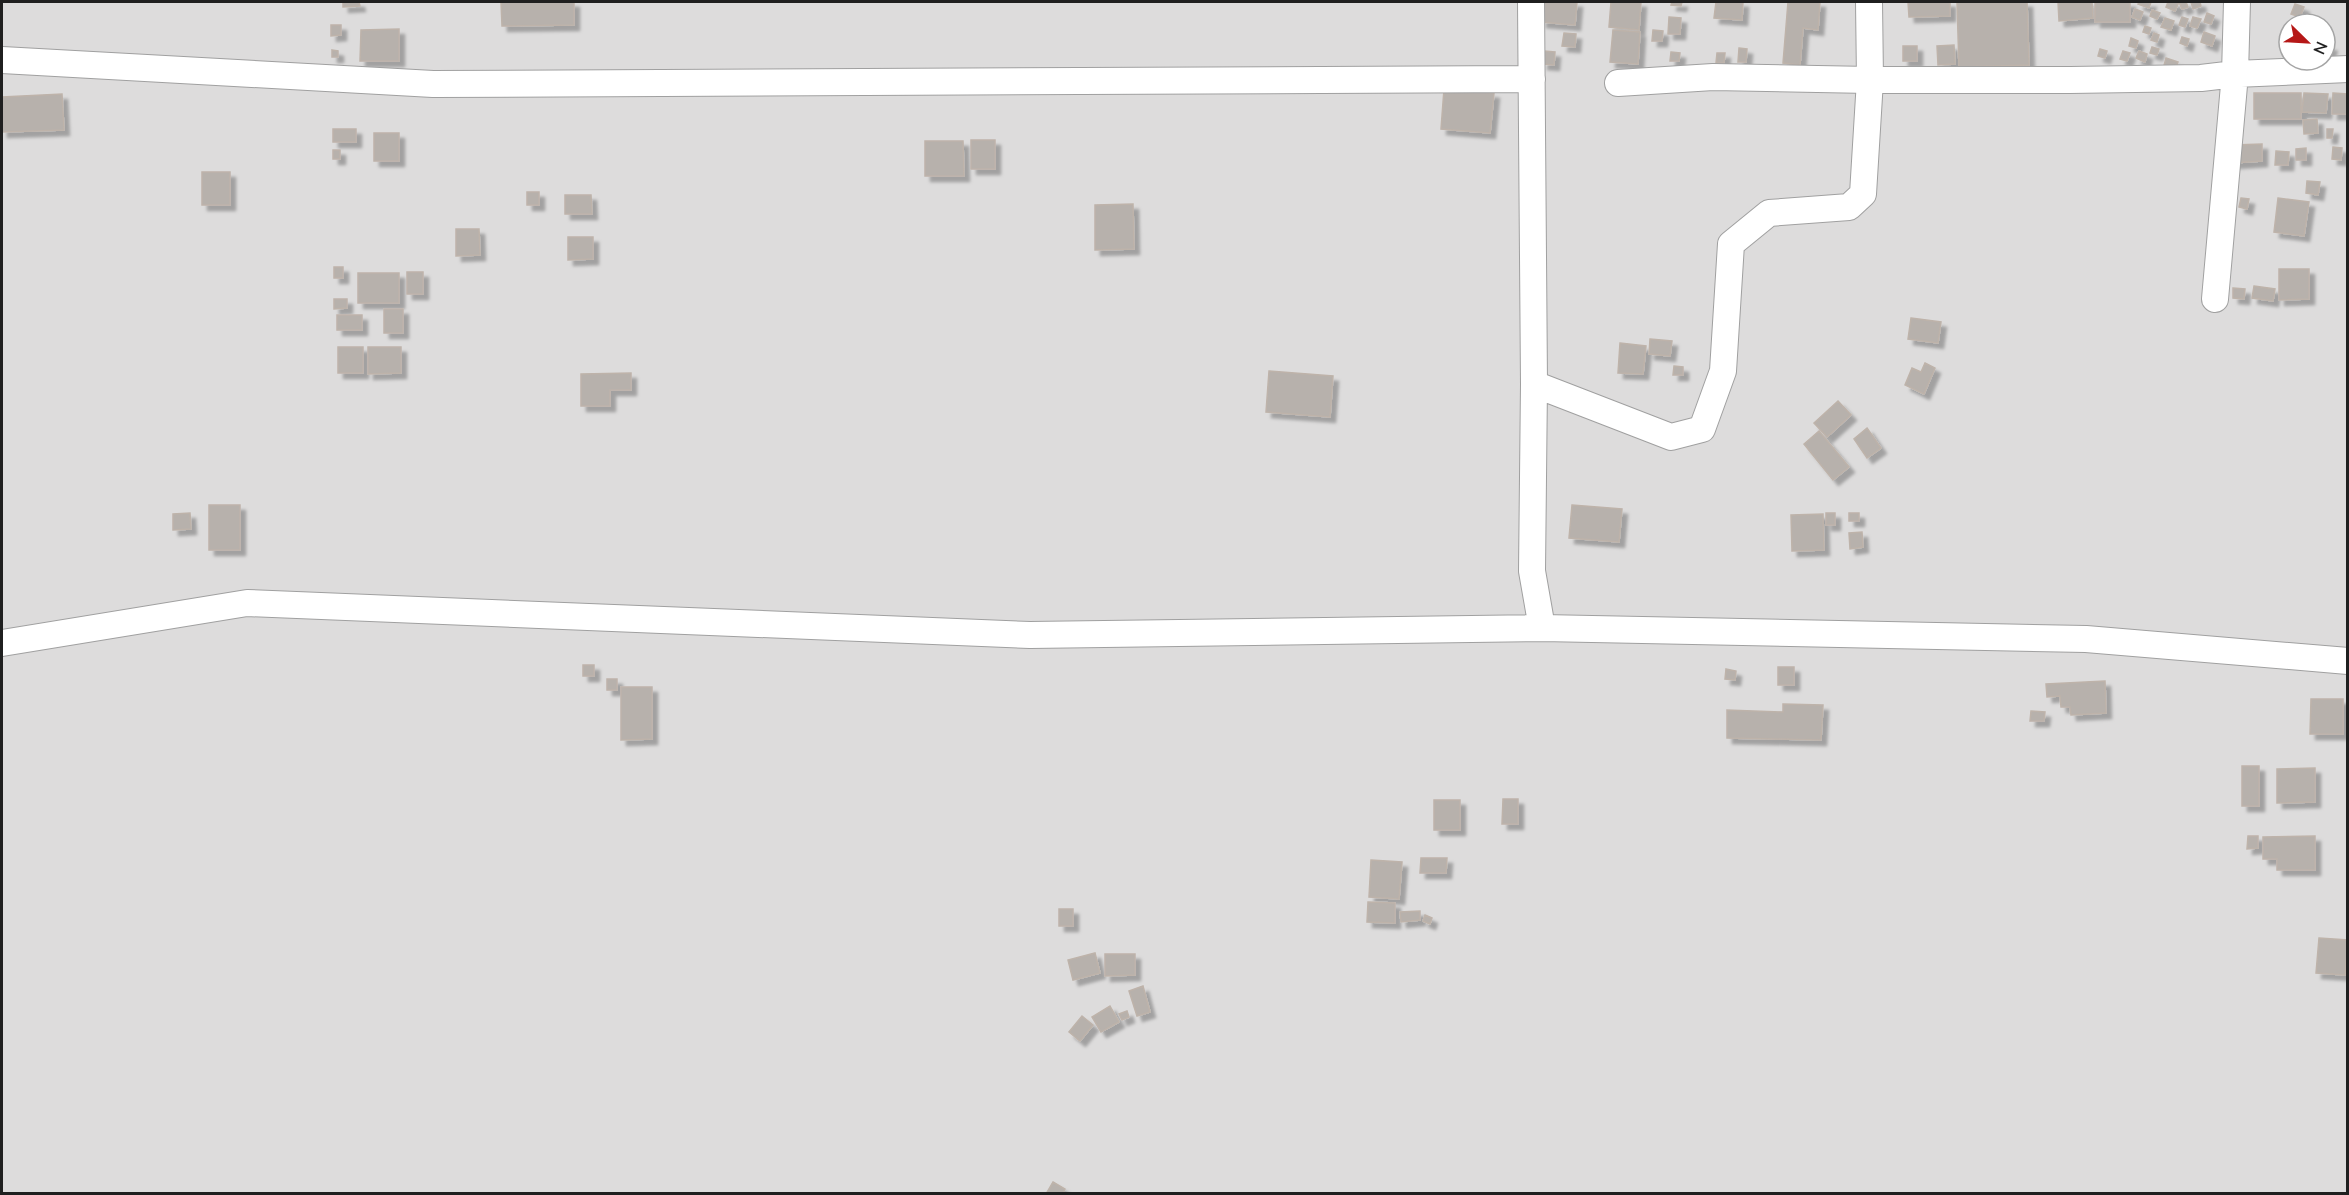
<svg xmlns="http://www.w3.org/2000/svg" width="2349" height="1195" font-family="'Nunito Sans',sans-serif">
<defs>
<filter id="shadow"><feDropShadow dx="5.5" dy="5.5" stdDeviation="1.5" flood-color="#0004"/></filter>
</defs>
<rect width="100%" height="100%" fill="#eeece6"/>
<path fill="#dddcdc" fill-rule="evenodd" d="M 2,2 L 2347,2 L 2347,1193 L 2,1193 ZM 2289,24 L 2325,24 L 2325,60 L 2289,60 Z"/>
<path fill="#b7b1ac" stroke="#beb3aa" stroke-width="1.5" filter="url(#shadow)" d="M 343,2 L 359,2 L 360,6 L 343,7 Z
M 501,2 L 574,2 L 574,25 L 502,26 Z
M 1542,2 L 1577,2 L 1575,25 L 1541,22 Z
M 1611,2 L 1641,2 L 1639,30 L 1609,27 Z
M 1672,2 L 1682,2 L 1681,6 L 1671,5 Z
M 1716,2 L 1743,2 L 1742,20 L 1714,18 Z
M 1788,2 L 1820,2 L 1818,30 L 1803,28 L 1800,65 L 1783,63 Z
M 1908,2 L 1950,2 L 1950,16 L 1909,17 Z
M 1957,2 L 2027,2 L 2029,65 L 1959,67 Z
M 2058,2 L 2092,2 L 2093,18 L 2059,21 Z
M 2095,2 L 2130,2 L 2130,22 L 2095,22 Z
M 2139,2 L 2151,2 L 2149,8 L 2138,4 Z
M 2168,2 L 2179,2 L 2175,11 L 2166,7 Z
M 2179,2 L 2186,2 L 2188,7 L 2182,9 Z
M 2191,2 L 2200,2 L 2201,6 L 2193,9 Z
M 2295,4 L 2304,7 L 2300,17 L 2291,14 Z
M 2135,9 L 2143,12 L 2140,20 L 2132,17 Z
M 2152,10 L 2160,13 L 2157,19 L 2150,16 Z
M 2207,13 L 2214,16 L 2211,24 L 2204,22 Z
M 1669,17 L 1681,18 L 1680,34 L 1668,34 Z
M 2182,17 L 2188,19 L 2185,27 L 2179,25 Z
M 2193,17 L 2201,19 L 2197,28 L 2190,26 Z
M 2165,18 L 2174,21 L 2171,30 L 2161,27 Z
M 331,25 L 341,25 L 341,35 L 331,36 Z
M 2145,26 L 2151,28 L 2149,34 L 2143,32 Z
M 399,29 L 399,61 L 360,61 L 361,30 Z
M 1613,30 L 1640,32 L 1638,64 L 1610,62 Z
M 1653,30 L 1663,31 L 1662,41 L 1652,41 Z
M 2204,32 L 2215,36 L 2212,46 L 2201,42 Z
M 1564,33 L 1576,34 L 1575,47 L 1562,46 Z
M 2154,33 L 2159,35 L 2157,42 L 2151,40 Z
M 2182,37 L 2189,39 L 2187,46 L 2180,43 Z
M 2131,38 L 2138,41 L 2136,48 L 2129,46 Z
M 2325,44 L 2332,46 L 2326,61 L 2325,60 Z
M 1954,45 L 1955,64 L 1938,65 L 1937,46 Z
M 1903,46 L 1917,46 L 1917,61 L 1903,61 Z
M 2152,47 L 2159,49 L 2157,55 L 2150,53 Z
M 1739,48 L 1747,49 L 1746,62 L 1738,62 Z
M 2100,49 L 2107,51 L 2105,58 L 2098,56 Z
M 332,50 L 338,51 L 338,57 L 332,57 Z
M 1544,51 L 1555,52 L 1554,65 L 1542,64 Z
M 2123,51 L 2130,53 L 2127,61 L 2120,59 Z
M 2139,51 L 2147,54 L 2145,62 L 2136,58 Z
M 1671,52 L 1680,53 L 1679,61 L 1670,61 Z
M 1717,53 L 1725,53 L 1724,63 L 1716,63 Z
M 2166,58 L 2178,62 L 2174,73 L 2163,69 Z
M 1444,89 L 1494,93 L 1490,133 L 1441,129 Z
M 2254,93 L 2301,93 L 2301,119 L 2254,119 Z
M 2304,93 L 2328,94 L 2326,113 L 2302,112 Z
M 2333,93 L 2348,94 L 2348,114 L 2332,114 Z
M 62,94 L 64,130 L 2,132 L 2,97 Z
M 2317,119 L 2318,133 L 2304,134 L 2303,120 Z
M 333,129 L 356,129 L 356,142 L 333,142 Z
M 2327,129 L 2333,129 L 2332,138 L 2327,138 Z
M 374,133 L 399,133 L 399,161 L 374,161 Z
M 971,140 L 995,140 L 995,169 L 971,169 Z
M 925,141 L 963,141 L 964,176 L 925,176 Z
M 2262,144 L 2262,161 L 2233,163 L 2233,145 Z
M 2333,147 L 2342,148 L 2341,160 L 2332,159 Z
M 2306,148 L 2306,160 L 2296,160 L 2296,149 Z
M 333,150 L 340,150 L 340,159 L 333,159 Z
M 2276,151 L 2289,152 L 2288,165 L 2275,165 Z
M 202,172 L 230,172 L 230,205 L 202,205 Z
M 2307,181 L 2320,182 L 2318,195 L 2306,193 Z
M 527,192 L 539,192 L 539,205 L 527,205 Z
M 565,195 L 591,195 L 592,214 L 565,214 Z
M 2241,198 L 2249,199 L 2247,209 L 2239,207 Z
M 2278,198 L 2309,202 L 2304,236 L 2274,232 Z
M 1133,204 L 1134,249 L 1095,250 L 1095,205 Z
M 456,229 L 479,229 L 480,255 L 456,256 Z
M 568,237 L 593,237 L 593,259 L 568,260 Z
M 334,267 L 343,267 L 343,278 L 334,278 Z
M 2279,269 L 2309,269 L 2309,299 L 2279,300 Z
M 407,272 L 423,272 L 423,294 L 407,294 Z
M 358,273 L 399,273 L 399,303 L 358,303 Z
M 2254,286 L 2275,289 L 2273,301 L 2252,298 Z
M 2233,288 L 2245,289 L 2244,299 L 2233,298 Z
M 334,299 L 347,299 L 347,308 L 334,309 Z
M 384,309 L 403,309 L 403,333 L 384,333 Z
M 337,315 L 362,315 L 362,330 L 337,330 Z
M 1911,318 L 1941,322 L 1938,343 L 1908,339 Z
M 1650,339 L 1672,341 L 1670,356 L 1649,354 Z
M 1620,343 L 1646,346 L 1643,374 L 1618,373 Z
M 338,347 L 363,347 L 363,373 L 338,373 Z
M 368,347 L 401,347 L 401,373 L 368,374 Z
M 1925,363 L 1935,368 L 1924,394 L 1905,385 L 1912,368 L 1921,372 Z
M 1674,366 L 1683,367 L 1683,375 L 1673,375 Z
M 1269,371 L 1333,376 L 1330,417 L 1266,412 Z
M 631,373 L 631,390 L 610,390 L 610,406 L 581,406 L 581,374 Z
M 1838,401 L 1851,415 L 1827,437 L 1814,423 Z
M 1867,428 L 1881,448 L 1867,458 L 1854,439 Z
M 1819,431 L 1849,467 L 1833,480 L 1804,444 Z
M 209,505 L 240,505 L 240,550 L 209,550 Z
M 1572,505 L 1622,509 L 1619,542 L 1569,538 Z
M 190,513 L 191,529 L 173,530 L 173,514 Z
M 1826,513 L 1835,513 L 1835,525 L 1826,525 Z
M 1849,513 L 1859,513 L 1859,521 L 1849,521 Z
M 1823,514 L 1824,550 L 1792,551 L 1791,515 Z
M 1862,532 L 1863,547 L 1850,549 L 1849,533 Z
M 583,665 L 594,665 L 594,676 L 583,676 Z
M 1778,667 L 1794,667 L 1794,685 L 1778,685 Z
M 1726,669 L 1736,671 L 1735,680 L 1725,679 Z
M 607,679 L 617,679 L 617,690 L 607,690 Z
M 2105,681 L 2106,713 L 2071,715 L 2070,707 L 2061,707 L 2060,696 L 2047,697 L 2046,684 Z
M 621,687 L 652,687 L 652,739 L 621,740 Z
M 2311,699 L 2343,699 L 2343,734 L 2310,734 Z
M 1783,704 L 1823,705 L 1821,740 L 1727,738 L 1727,710 L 1783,712 Z
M 2031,711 L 2045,712 L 2044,721 L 2030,721 Z
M 2242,766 L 2259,766 L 2259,806 L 2242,806 Z
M 2315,768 L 2315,802 L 2277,803 L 2277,769 Z
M 1503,799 L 1518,799 L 1518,824 L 1502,824 Z
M 1434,800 L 1460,800 L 1460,830 L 1434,830 Z
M 2248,836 L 2258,836 L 2258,848 L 2247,849 Z
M 2315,836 L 2315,870 L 2277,870 L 2277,859 L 2263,859 L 2263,837 Z
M 1421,858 L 1447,858 L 1446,873 L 1420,873 Z
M 1371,860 L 1402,862 L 1399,899 L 1369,897 Z
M 1368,902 L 1395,903 L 1395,923 L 1367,922 Z
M 1059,909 L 1073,909 L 1073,926 L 1059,926 Z
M 1420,911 L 1420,920 L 1401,922 L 1400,912 Z
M 1425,915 L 1432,918 L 1430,924 L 1423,921 Z
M 2319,938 L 2348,940 L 2345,975 L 2316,973 Z
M 1095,953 L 1100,973 L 1073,980 L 1068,960 Z
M 1105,954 L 1135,954 L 1135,975 L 1105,976 Z
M 1143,986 L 1150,1012 L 1137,1016 L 1129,991 Z
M 1110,1006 L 1119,1022 L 1101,1032 L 1092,1017 Z
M 1127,1011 L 1129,1017 L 1122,1020 L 1119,1014 Z
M 1082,1016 L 1093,1025 L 1080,1041 L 1069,1032 Z
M 1053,1182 L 1065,1189 L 1063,1194 L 1046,1194 Z"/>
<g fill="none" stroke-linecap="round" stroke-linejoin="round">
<defs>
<path id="minor" d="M 1531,2 L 1534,384 L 1532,571 L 1542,628
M 2,60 L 433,84 L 1532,79
M 1618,83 L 1713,77 L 1870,80 L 2070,80 L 2201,78 L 2235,74 L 2237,2
M 2215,299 L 2235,74 L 2348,69
M 1534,384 L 1671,437 L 1702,429 L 1723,371 L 1731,244 L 1769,213 L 1849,207 L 1863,194 L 1870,80 L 1869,2
M 2,643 L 247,603 L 1030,635 L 1542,628 L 2086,639 L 2348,661"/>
</defs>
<use href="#minor" stroke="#a0a0a0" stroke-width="28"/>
<use href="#minor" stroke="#fff" stroke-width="26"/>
</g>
<rect width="2349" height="1195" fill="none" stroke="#1f1f1f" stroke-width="6"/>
<g transform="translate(2307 42) rotate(114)"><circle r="28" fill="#ffffff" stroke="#a5a5a5" stroke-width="1.5"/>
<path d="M0-4.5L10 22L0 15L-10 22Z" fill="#b61817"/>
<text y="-9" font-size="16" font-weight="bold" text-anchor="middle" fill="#1f1f1f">N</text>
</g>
</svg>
